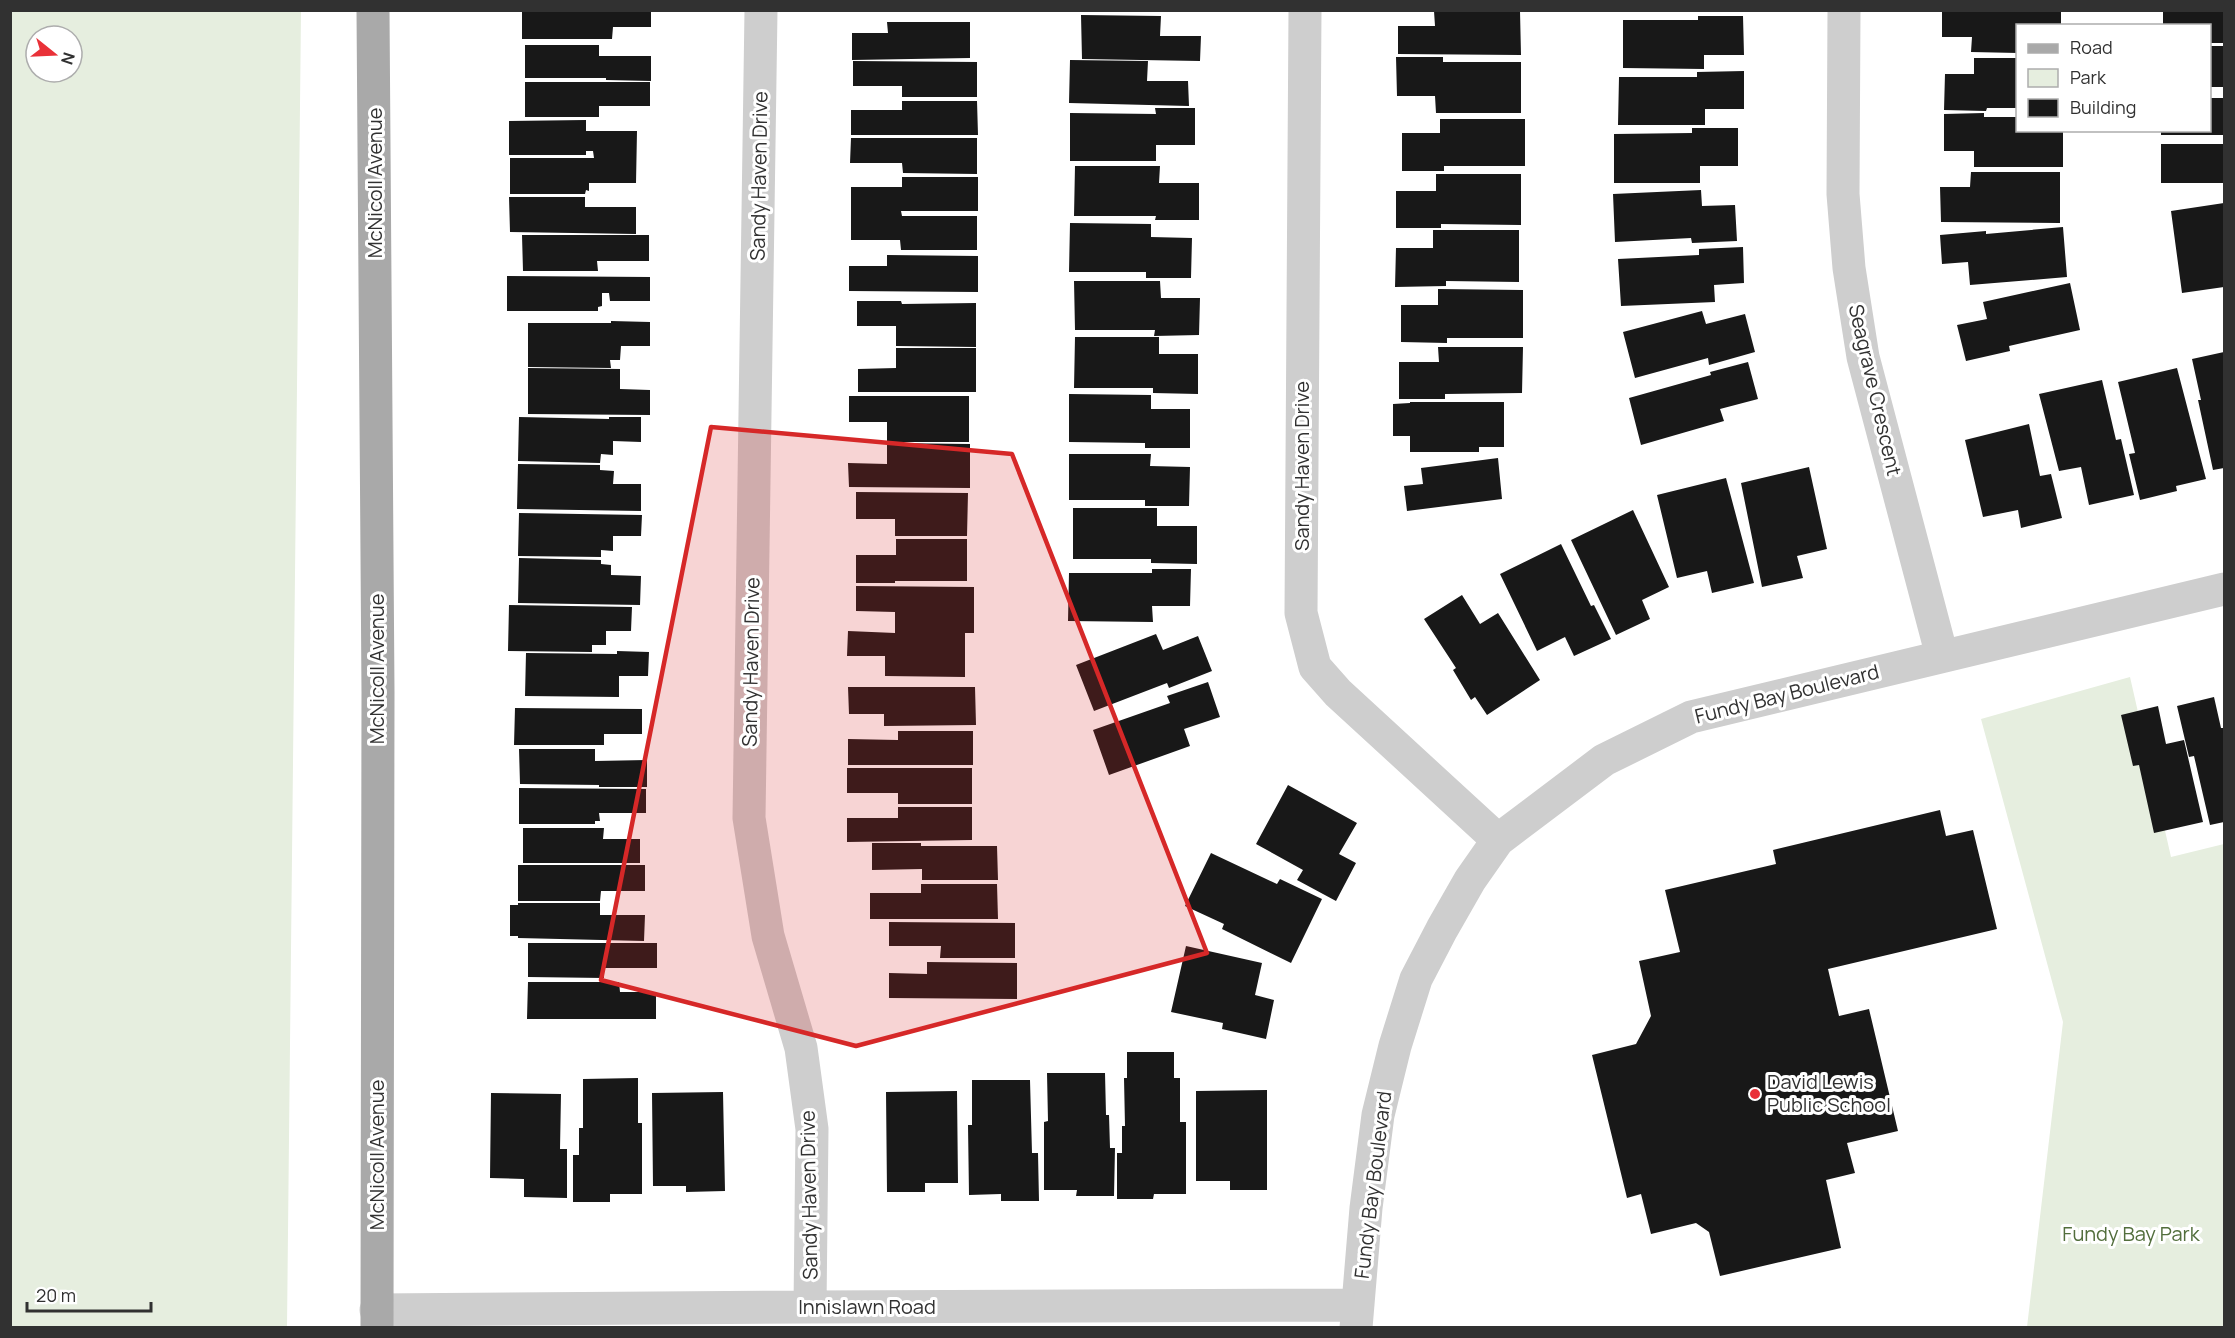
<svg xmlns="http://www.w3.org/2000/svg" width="2235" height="1338" font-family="Manrope,sans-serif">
<rect width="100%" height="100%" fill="#fff"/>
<path fill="#e6eedf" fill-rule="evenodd" d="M 10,11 L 301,11 L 287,1327 L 11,1327 ZM 36,36 L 72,36 L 72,72 L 36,72 Z
M 2130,677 L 2171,857 L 2224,844 L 2224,1327 L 2027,1327 L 2063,1022 L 1981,719 Z"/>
<path fill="#181818" d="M 522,10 L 651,10 L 651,27 L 613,27 L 612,39 L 522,39 Z
M 1942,10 L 2061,10 L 2061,26 L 2018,26 L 2018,53 L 1971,52 L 1972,37 L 1942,37 Z
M 2163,10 L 2224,10 L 2224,43 L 2210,43 L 2210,26 L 2163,26 Z
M 1434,11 L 1520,11 L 1521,55 L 1398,54 L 1398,26 L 1435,26 Z
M 1081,15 L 1161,16 L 1160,36 L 1201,36 L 1200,61 L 1082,59 Z
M 1698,16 L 1743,16 L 1744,55 L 1704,55 L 1704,69 L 1623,68 L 1623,20 L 1698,20 Z
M 887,22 L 970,22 L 970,58 L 852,60 L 852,33 L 888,33 Z
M 525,45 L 599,45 L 599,56 L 651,56 L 651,81 L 606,80 L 606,78 L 525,78 Z
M 2210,46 L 2224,46 L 2224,87 L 2210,87 Z
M 1396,57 L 1443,57 L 1443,62 L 1521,62 L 1521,113 L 1436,113 L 1435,96 L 1397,96 Z
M 1974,58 L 2018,58 L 2018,108 L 1987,108 L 1986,111 L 1944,110 L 1945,74 L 1974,74 Z
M 1070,60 L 1148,61 L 1147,81 L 1188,81 L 1189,106 L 1069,103 Z
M 853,61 L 977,62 L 977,97 L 902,97 L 902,86 L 853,86 Z
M 1744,71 L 1744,109 L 1705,109 L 1705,125 L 1618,125 L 1619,77 L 1697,77 L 1697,72 Z
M 525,82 L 650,82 L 650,106 L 599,106 L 599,117 L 525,117 Z
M 2210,98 L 2224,98 L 2224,135 L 2161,135 L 2161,130 L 2210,130 Z
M 902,101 L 977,101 L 978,135 L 851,135 L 851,110 L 902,110 Z
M 1155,108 L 1195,108 L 1195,145 L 1156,145 L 1156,161 L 1070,161 L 1070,113 L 1156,114 Z
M 1984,113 L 1984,117 L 2018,117 L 2018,130 L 2063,130 L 2063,167 L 1974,167 L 1974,151 L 1944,151 L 1944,114 Z
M 1440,119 L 1525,119 L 1525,166 L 1444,166 L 1444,171 L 1402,171 L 1402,133 L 1440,133 Z
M 586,120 L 586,131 L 637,131 L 636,183 L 589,183 L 589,191 L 586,190 L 585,194 L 510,194 L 510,158 L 594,158 L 593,151 L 586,151 L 586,155 L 509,155 L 509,121 Z
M 1692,128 L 1738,128 L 1738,166 L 1700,166 L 1700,183 L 1614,183 L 1614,134 L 1692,133 Z
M 851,138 L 977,138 L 977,174 L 903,173 L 902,163 L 850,163 Z
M 2161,144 L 2224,144 L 2224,183 L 2161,183 Z
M 1075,166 L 1160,166 L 1159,183 L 1199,183 L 1199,220 L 1155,220 L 1156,216 L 1074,216 Z
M 1971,172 L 2060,172 L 2060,223 L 1941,222 L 1940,187 L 1970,187 Z
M 1436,174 L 1521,174 L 1521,225 L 1441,224 L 1441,228 L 1396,228 L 1396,191 L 1436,191 Z
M 902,177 L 978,177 L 978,211 L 901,211 L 902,216 L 977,216 L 977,250 L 901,250 L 900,240 L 851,240 L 851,187 L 902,187 Z
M 1701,190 L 1702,206 L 1735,205 L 1737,241 L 1692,243 L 1691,238 L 1615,242 L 1613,194 Z
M 509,197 L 585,197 L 585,207 L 636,207 L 636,234 L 510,232 Z
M 2224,203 L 2224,287 L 2182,293 L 2171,211 Z
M 1070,223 L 1151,224 L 1151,237 L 1192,238 L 1191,278 L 1146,278 L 1146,272 L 1069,272 Z
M 2063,227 L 2067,277 L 1970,285 L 1968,262 L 1942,264 L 1940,235 L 1986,231 L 1986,234 Z
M 1433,230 L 1519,230 L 1519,282 L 1446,281 L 1446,286 L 1395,287 L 1396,248 L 1433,248 Z
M 522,235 L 649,235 L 649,261 L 597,261 L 598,271 L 523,271 Z
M 1743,247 L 1744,283 L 1714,285 L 1715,302 L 1621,306 L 1618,259 L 1699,255 L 1699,249 Z
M 887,255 L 978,256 L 978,292 L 849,291 L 849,266 L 887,266 Z
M 507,276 L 650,277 L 650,301 L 610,301 L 609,293 L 602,293 L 602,306 L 598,307 L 598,311 L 507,311 Z
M 1074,281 L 1160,281 L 1161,298 L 1200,298 L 1199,335 L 1154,336 L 1155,330 L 1075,330 Z
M 2070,283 L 2080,330 L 2009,346 L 2010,351 L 1966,361 L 1957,325 L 1987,319 L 1983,302 Z
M 1438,289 L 1523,290 L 1523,338 L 1447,338 L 1447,343 L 1401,342 L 1401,305 L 1438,305 Z
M 857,301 L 901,301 L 902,304 L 976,303 L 976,347 L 896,346 L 896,326 L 857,326 Z
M 1702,311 L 1706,324 L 1745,314 L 1755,352 L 1709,365 L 1708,358 L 1635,378 L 1623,332 Z
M 611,321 L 650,322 L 650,346 L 621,346 L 620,360 L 610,360 L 611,368 L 528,367 L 528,323 L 611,323 Z
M 1075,337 L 1159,337 L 1159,354 L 1198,354 L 1198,394 L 1153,393 L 1153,388 L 1074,388 Z
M 1438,347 L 1523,347 L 1522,393 L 1445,394 L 1445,399 L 1399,399 L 1399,362 L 1439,362 Z
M 896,348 L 976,348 L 976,392 L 858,392 L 858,369 L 896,368 Z
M 2224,352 L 2224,468 L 2213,470 L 2198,400 L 2201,400 L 2192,359 Z
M 1748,362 L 1758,399 L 1720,409 L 1724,421 L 1641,445 L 1629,398 L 1711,375 L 1710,372 Z
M 528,368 L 620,369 L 620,389 L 650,390 L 650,415 L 528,414 Z
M 2177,368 L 2206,479 L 2176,486 L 2177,491 L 2140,500 L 2129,454 L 2135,453 L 2118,382 Z
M 2102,380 L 2116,440 L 2121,439 L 2134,495 L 2089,505 L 2081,467 L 2059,471 L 2039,394 Z
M 1069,394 L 1151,395 L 1151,409 L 1190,409 L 1190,448 L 1145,448 L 1145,443 L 1069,442 Z
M 849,396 L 969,396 L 969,442 L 887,442 L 887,422 L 849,422 Z
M 1410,402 L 1504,402 L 1504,447 L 1479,447 L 1479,452 L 1410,452 L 1410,436 L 1393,436 L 1393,404 L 1410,403 Z
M 519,417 L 609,419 L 609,417 L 641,417 L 641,442 L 613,441 L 613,455 L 601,454 L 600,463 L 518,461 Z
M 2029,424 L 2040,476 L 2051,474 L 2062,518 L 2021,528 L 2018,510 L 1983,517 L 1965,440 Z
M 887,443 L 970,444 L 970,488 L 849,487 L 848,463 L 887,464 Z
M 1069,454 L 1151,454 L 1150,466 L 1190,467 L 1189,506 L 1145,506 L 1145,500 L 1069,500 Z
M 1498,458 L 1502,499 L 1407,511 L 1404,486 L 1423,484 L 1421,468 Z
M 518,464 L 600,465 L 600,470 L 614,471 L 613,484 L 641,484 L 641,511 L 517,509 Z
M 1809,467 L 1827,549 L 1797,556 L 1803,578 L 1762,587 L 1741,483 Z
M 1726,478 L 1754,583 L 1712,593 L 1707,571 L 1677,578 L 1657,495 Z
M 856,492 L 968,493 L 967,536 L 895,536 L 895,519 L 856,519 Z
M 1073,508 L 1157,508 L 1157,526 L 1197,526 L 1197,564 L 1151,563 L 1151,559 L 1073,559 Z
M 1633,510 L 1669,587 L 1642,600 L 1650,619 L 1616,635 L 1571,540 Z
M 519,513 L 642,515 L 641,536 L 613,536 L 613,551 L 601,550 L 601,557 L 518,556 Z
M 896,539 L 967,539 L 967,581 L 895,581 L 895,583 L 856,583 L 856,555 L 896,555 Z
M 1561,544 L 1591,606 L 1594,605 L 1611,639 L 1574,656 L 1565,637 L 1537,651 L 1500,574 Z
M 519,558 L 601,560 L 601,564 L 611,565 L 611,575 L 641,576 L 640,605 L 518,603 Z
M 1152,569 L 1191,569 L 1190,606 L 1152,606 L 1153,622 L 1068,621 L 1069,573 L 1152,573 Z
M 856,586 L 974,587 L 974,633 L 965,633 L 965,677 L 885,676 L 885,656 L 847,656 L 848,631 L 895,633 L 895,612 L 856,611 Z
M 1462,595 L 1480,624 L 1498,613 L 1540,680 L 1487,715 L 1475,697 L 1471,700 L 1453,670 L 1456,668 L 1424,619 Z
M 509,605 L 632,607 L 631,631 L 606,631 L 606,645 L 592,645 L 592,652 L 508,651 Z
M 1156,634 L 1163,650 L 1198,636 L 1212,671 L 1169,688 L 1167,683 L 1094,711 L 1076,665 Z
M 617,651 L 649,652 L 648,676 L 619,676 L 619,697 L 525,696 L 526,653 L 617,654 Z
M 1208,682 L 1220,717 L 1184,729 L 1190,746 L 1109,775 L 1093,730 L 1170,703 L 1167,696 Z
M 848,687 L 975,687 L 976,725 L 884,726 L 884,714 L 849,714 Z
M 2214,697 L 2221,728 L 2224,728 L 2224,822 L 2210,825 L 2194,756 L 2189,757 L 2177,706 Z
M 2158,706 L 2166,744 L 2184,740 L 2203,822 L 2154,833 L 2139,765 L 2133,766 L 2121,715 Z
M 515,708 L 642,709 L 642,734 L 604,734 L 604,745 L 514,745 Z
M 898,731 L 973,731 L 973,765 L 848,765 L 848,739 L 898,740 Z
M 519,749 L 595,749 L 595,761 L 647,760 L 647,787 L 599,787 L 599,785 L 520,784 Z
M 847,768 L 972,768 L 972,804 L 898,804 L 898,793 L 847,793 Z
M 1288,785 L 1357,823 L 1339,854 L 1356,863 L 1336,901 L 1297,880 L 1303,870 L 1256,844 Z
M 519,788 L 646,789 L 646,813 L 599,813 L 600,821 L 595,821 L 595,824 L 519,824 Z
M 898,807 L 972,807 L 972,840 L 847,842 L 847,818 L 898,818 Z
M 1940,810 L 1946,836 L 1973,830 L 1997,929 L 1828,969 L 1839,1016 L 1869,1009 L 1898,1131 L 1847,1143 L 1855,1173 L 1826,1180 L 1841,1248 L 1720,1276 L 1709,1232 L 1696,1223 L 1651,1234 L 1641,1194 L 1627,1198 L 1592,1055 L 1636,1044 L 1651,1016 L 1639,961 L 1680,952 L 1665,890 L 1776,864 L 1773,850 Z
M 523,828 L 604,828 L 603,839 L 640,839 L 640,863 L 523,863 Z
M 872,843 L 921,843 L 921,846 L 997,846 L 998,880 L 922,880 L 922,869 L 872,870 Z
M 1211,853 L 1277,884 L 1280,879 L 1322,899 L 1291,963 L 1222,929 L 1224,924 L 1185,906 Z
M 518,865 L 645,865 L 645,891 L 601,891 L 600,901 L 518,901 Z
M 921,884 L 997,884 L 998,919 L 870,919 L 870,893 L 921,893 Z
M 518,903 L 600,903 L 600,915 L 645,915 L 644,941 L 518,938 L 518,936 L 510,936 L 510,905 L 518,905 Z
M 889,922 L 1015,923 L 1015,958 L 940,958 L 941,946 L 889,946 Z
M 528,943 L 657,943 L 657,968 L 604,968 L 604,978 L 528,977 Z
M 1186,946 L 1262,963 L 1255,995 L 1274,1000 L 1266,1039 L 1222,1029 L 1223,1023 L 1171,1012 Z
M 927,962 L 1017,963 L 1017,999 L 889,998 L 889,973 L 927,974 Z
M 528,982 L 619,982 L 620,992 L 656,992 L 656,1019 L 527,1019 Z
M 1127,1052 L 1174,1052 L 1174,1078 L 1180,1078 L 1180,1122 L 1186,1122 L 1186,1194 L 1154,1194 L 1153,1199 L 1117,1199 L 1117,1153 L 1122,1153 L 1122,1126 L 1125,1126 L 1124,1078 L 1127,1078 Z
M 1047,1073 L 1105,1073 L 1106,1115 L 1109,1115 L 1110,1148 L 1115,1148 L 1114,1196 L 1076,1196 L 1077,1190 L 1044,1190 L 1044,1122 L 1048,1121 Z
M 638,1078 L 638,1123 L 642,1123 L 642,1194 L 610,1194 L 610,1202 L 573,1202 L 573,1155 L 579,1155 L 579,1128 L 583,1128 L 583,1079 Z
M 972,1080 L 1030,1080 L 1032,1153 L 1038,1153 L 1039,1201 L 1001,1201 L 1001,1194 L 969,1195 L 968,1125 L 972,1125 Z
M 1267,1090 L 1267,1190 L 1230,1190 L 1230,1181 L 1196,1181 L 1196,1091 Z
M 957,1091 L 958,1183 L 925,1183 L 925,1192 L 887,1192 L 886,1092 Z
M 723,1092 L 725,1191 L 686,1192 L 686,1186 L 653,1186 L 652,1093 Z
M 491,1093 L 561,1094 L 560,1149 L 567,1149 L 567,1198 L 524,1197 L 524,1179 L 490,1178 Z"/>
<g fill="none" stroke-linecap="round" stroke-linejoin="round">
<path stroke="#cecece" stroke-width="33" d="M 761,10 L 749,818 L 768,936 L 801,1048 L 812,1129 L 810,1307
M 1305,10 L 1301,613 L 1315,667 L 1338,693 L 1498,840
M 1844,10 L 1843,194 L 1849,268 L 1863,357 L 1942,656
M 376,1310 L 810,1307 L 1358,1305
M 1356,1328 L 1366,1208 L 1378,1115 L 1395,1046 L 1416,979 L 1442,929 L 1470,880 L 1498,840 L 1604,760 L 1691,717 L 2224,589"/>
<path stroke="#a9a9a9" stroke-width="33" d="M 373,10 L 378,692 L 377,1328"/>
</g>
<path fill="#d62828" fill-opacity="0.2" stroke="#d62828" stroke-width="4.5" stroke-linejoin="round" d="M 711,427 L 1012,454 L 1207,953 L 856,1046 L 601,980 Z"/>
<circle fill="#e93138" stroke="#fff" stroke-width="2" cx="1755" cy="1094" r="6"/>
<g text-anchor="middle" stroke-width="6" stroke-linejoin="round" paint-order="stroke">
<g font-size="20" fill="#313131" stroke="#fff">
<text transform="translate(759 176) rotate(-89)" y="7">Sandy Haven Drive</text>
<text transform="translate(375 183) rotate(-90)" y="7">McNicoll Avenue</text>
<text transform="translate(1875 390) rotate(77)" y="7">Seagrave Crescent</text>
<text transform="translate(1302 466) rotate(-90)" y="7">Sandy Haven Drive</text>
<text transform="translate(751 662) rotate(-89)" y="7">Sandy Haven Drive</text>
<text transform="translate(377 669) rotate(-90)" y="7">McNicoll Avenue</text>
<text transform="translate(1787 694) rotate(-14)" y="7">Fundy Bay Boulevard</text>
<text transform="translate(377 1155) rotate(-90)" y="7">McNicoll Avenue</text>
<text transform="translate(1373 1185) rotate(-83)" y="7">Fundy Bay Boulevard</text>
<text transform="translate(809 1195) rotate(-91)" y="7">Sandy Haven Drive</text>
<text x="867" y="1314">Innislawn Road</text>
</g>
<g font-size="20" fill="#313131" stroke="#fff" text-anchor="start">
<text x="1767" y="1089">David Lewis<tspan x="1767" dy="23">Public School</tspan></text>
</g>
<g font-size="20" fill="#526e3c" stroke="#fff">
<text x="2131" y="1241">Fundy Bay Park</text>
</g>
</g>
<rect width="2235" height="1338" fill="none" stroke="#313131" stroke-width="24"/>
<rect x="2016" y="24" width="195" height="108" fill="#ffffff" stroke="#adadad" stroke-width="1.5"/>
<rect x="2028" y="44" width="30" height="9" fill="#a9a9a9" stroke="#adadad" stroke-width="1.5"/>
<text x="2070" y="54" font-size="18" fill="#313131">Road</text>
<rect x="2028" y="69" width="30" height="18" fill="#e6eedf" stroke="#adadad" stroke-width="1.5"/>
<text x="2070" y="84" font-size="18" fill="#313131">Park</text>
<rect x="2028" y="99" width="30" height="18" fill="#181818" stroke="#adadad" stroke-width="1.5"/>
<text x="2070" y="114" font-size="18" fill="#313131">Building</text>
<g transform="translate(54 54) rotate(108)"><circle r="28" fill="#ffffff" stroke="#adadad" stroke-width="1.5"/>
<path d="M0-4.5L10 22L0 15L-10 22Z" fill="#e93138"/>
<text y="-9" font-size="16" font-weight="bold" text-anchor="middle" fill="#313131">N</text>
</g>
<path d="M27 1302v9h124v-9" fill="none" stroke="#313131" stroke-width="3"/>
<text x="36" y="1302" font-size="18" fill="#313131" stroke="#ffffff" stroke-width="4.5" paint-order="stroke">20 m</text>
</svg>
